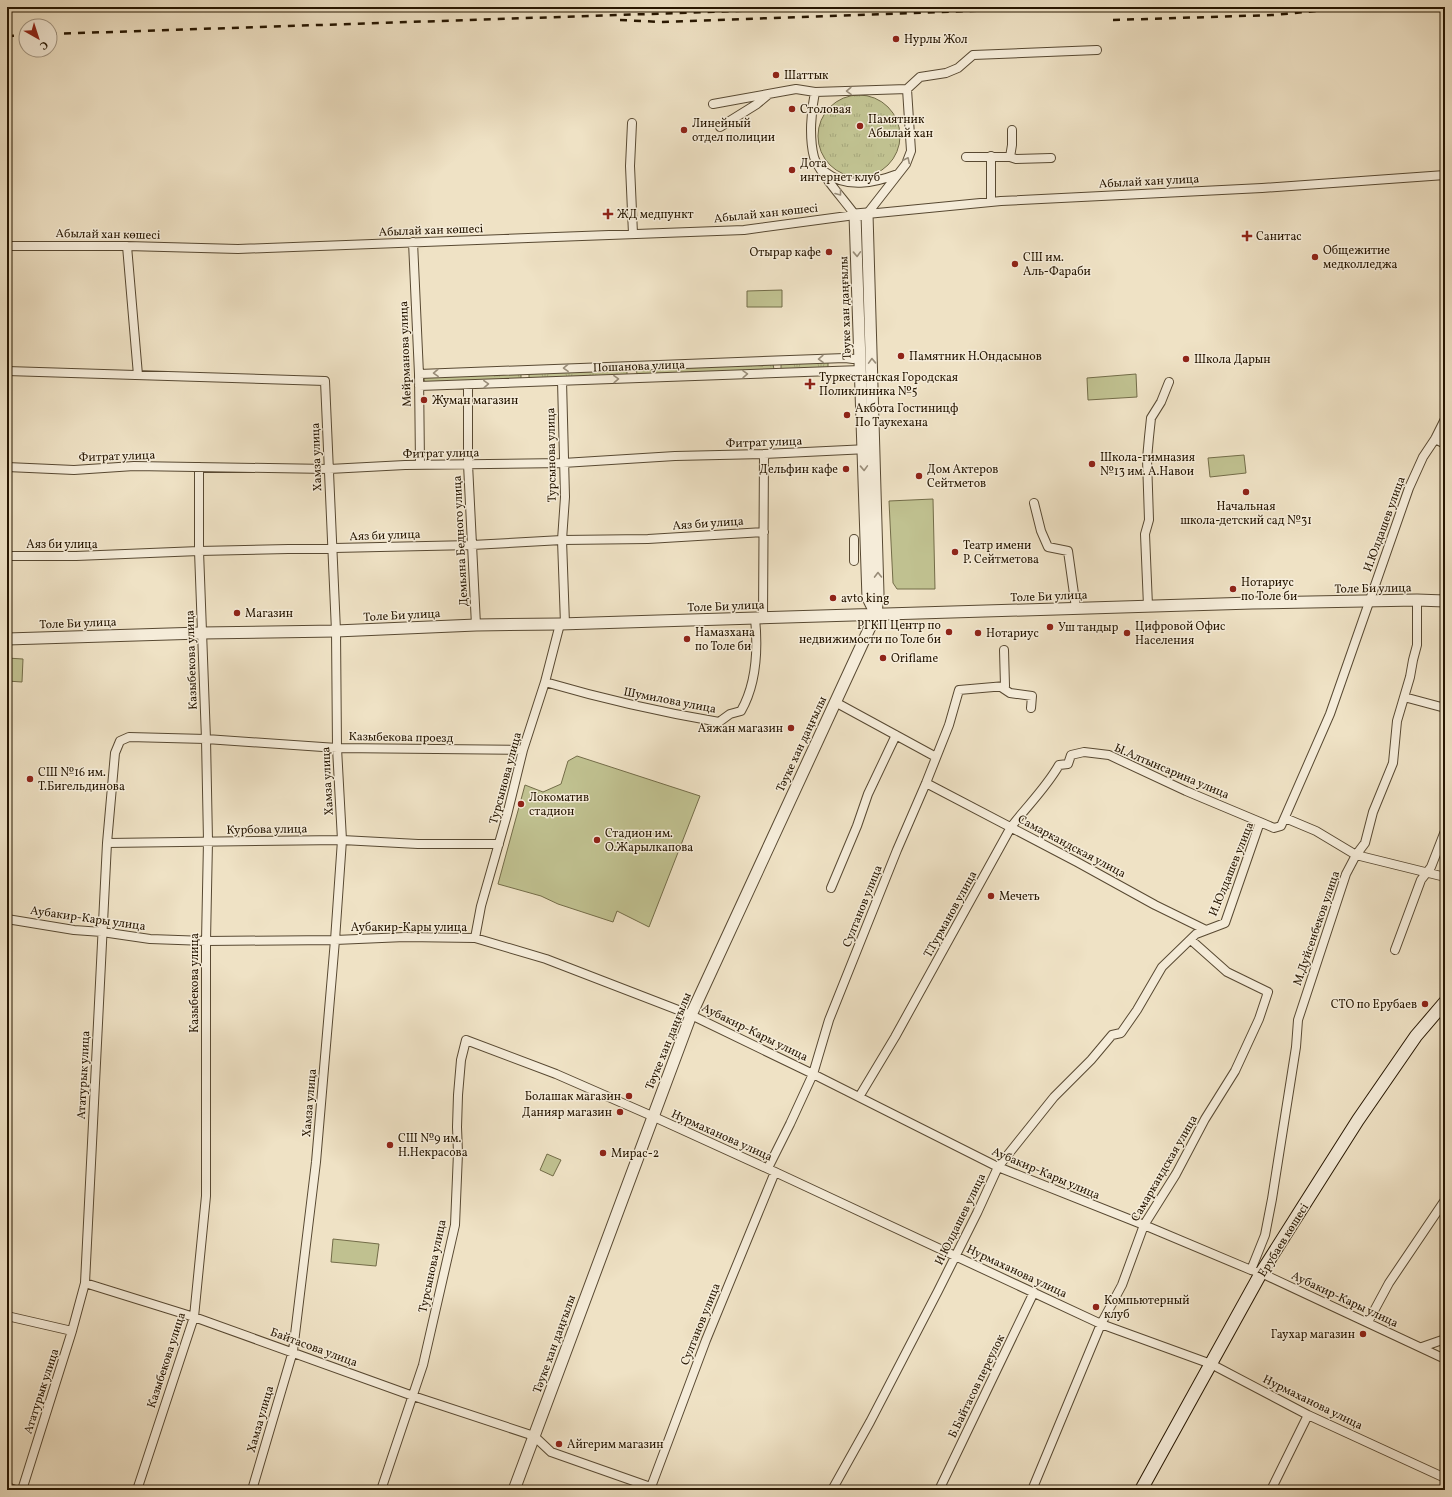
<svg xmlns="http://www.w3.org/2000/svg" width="1452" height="1497" font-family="Vollkorn,serif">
<defs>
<pattern id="grass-tufts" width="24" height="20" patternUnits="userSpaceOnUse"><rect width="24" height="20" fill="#c0c190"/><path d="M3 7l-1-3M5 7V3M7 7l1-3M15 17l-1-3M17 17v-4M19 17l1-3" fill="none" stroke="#a5a57a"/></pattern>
</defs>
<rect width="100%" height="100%" fill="#efe2c5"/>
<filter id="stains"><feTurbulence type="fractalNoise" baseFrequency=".005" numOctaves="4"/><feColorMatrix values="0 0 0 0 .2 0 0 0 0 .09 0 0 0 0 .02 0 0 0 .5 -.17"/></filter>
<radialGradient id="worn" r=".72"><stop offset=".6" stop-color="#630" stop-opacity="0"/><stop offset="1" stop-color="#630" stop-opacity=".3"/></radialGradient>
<path fill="url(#grass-tufts)" stroke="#736c48" d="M818 136a41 41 0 1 1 82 0a41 41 0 1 1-82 0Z
M 828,361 L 828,368 L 781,370 L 781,363 Z
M 773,363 L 774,370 L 638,375 L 636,371 L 637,368 Z
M 627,369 L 627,376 L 529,379 L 529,372 Z
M 521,373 L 521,379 L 425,383 L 424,379 L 425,376 Z"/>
<path fill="#c0c190" stroke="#736c48" d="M 782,290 L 782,307 L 747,307 L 747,291 Z
M 1136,374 L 1137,397 L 1088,400 L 1087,378 Z
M 1244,455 L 1246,473 L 1210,477 L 1208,458 Z
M 933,499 L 935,589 L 897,589 L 893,583 L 889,501 Z
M 7,658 L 23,659 L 22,682 L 7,681 Z
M 577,756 L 700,796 L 649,927 L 617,911 L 613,922 L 558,904 L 541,896 L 498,884 L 525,785 L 543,792 L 561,784 L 568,761 Z
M 547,1154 L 561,1160 L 553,1176 L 540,1170 Z
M 333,1239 L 379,1244 L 376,1266 L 331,1262 Z"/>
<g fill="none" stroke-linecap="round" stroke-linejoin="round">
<defs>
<path id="minor" d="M 907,89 L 920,77 L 946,73 L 958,68 L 973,55 L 1097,50
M 713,104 L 796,89 L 815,92
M 632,123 L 630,166 L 633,234
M 720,127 L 757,104 L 769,94
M 991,156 L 991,201
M 966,157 L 1010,157 L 1012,145 L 1012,130
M 1010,157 L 1016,159 L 1051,158
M 825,172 C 847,189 874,183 898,174
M 867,214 L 1001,201 L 1262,188 L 1445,175
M 413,242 L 419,374 L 420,465
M 7,246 L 127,246 L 238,249 L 744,230 L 855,215 C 845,201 818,171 814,157 C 809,138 811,111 815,92 L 907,89 L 911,151 L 906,164 L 867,214
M 127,246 L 138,375
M 7,371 L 325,381 L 336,631 L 337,748 L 342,840 L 335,940 L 316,1162 L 293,1351 L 252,1490
M 419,374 L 845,358 L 853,359 L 860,358
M 562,381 L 565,497 L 562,540 L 565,624
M 468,385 L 468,464 L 476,625
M 419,386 L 861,370
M 1435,439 L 1445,444
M 7,467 L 74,470 L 134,466 L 329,469 L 405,465 L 563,463 L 675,456 L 764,454 L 868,449
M 1034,503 L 1041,531 L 1048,547 L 1068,551 L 1076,608
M 7,556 L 76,556 L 199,551 L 472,545 L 562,540 L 648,539 L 764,532
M 854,561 L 854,539
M 1148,606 L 1145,534 L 1149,520 L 1147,459 L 1149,437 L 1151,418 L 1161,402 L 1169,382
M 763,617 L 764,454
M 545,682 C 603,699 660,712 719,722 L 730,714 L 741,711 C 757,683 758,648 755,618
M 1001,687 L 1010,693 L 1032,696 L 1031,708
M 1404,697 L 1445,708
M 835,702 L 936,757
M 926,783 L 1077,862 L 1155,905 L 1206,930
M 1285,818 L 1316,831 L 1356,855 L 1445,877
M 107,843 L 342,840 L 418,844 L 499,844
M 831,888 L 857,826 L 868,794 L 896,735
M 7,919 L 74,930 L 102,932 L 150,939 L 206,941 L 335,940 L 405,937 L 475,938 L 546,959 L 691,1015 L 813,1074 L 998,1167 L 1144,1225 L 1251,1270 L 1261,1273 L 1445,1359
M 475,938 L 481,906 L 507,815 L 523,750 L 545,682 L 560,624
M 1395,950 L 1421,880 L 1431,867 L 1445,831
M 859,1097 L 895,1037 L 1011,827 C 1027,806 1046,788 1059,765 L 1068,764 L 1071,755 L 1084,752 L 1109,755 L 1186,791 L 1260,822
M 768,1168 L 790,1124 L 813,1074 L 829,1020 L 897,850 L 926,783 L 949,725 L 959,690 L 1005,686 L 1004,650
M 1251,1270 L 1265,1235 L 1272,1199 L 1296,1047 L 1298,1020 L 1346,874 L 1356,855 L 1365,843 L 1373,812 L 1393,763 L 1397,721 L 1410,677 L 1413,660 L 1417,645 L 1417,600
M 85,1283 L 194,1317 L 413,1396 L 534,1436 L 551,1452 L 659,1490
M 7,1316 L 72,1331
M 1368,1322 L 1389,1283 L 1445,1200
M 1422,1347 L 1445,1339
M 7,1487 L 15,1490
M 651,1487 L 706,1340 L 775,1172
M 22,1490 L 72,1331 L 85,1283 L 107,843 L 115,753 L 120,741 L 129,737 L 206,739 L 337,748 L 523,750
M 137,1490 L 194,1317 L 206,1196 L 206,941 L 208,841 L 206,739 L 199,551 L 199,467
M 381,1490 L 423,1365 L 455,1225 L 458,1153 L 457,1127 L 458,1095 L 461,1060 L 466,1040 L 556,1074 L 652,1116 L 775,1172 L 1101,1324 L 1211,1364 L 1308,1415 L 1445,1478
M 832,1490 L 870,1422 L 938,1291 L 977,1213 L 998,1167 L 1054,1097 L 1091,1060 L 1112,1035 L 1121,1033 L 1137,1010 L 1162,967 L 1196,934 L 1225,923 L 1260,822 L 1274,828 L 1281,826 L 1330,714 L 1409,488 L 1423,457 L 1435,439 L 1445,419
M 939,1490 L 1034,1292
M 1032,1490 L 1101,1324 L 1122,1285 L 1144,1225 L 1176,1174 L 1205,1119 L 1235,1071 L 1259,1019 L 1268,992 L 1227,972 L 1191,940
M 1271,1490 L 1308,1415"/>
<path id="tertiary" d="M 7,639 L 201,633 L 336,631 L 476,625 L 560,624 L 1252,603 L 1417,600 L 1445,601
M 514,1490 L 691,1015 L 876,614 L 878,594 L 867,214 L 855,215 L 868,598 L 876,614"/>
<path id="secondary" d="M 1141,1490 L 1261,1273 L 1304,1205 L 1358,1120 L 1416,1036 L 1445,1002"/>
</defs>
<use href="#minor" stroke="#584932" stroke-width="10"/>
<use href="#tertiary" stroke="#584932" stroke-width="13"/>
<use href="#secondary" stroke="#261601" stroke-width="14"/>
<use href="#minor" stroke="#f5ecd9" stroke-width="8"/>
<use href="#tertiary" stroke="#f5ecd9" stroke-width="11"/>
<use href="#secondary" stroke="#f5ecd9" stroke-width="12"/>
<path stroke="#261601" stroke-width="2.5" stroke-dasharray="7 7" stroke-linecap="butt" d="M 620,20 L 661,22 L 1078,7
M 1113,20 L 1274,15 L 1357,7
M 50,34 L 858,7
M 7,36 L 26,35"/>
</g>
<defs><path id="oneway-chevron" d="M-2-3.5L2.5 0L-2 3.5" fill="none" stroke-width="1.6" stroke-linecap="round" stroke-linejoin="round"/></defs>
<g stroke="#988c78">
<use href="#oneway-chevron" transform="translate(849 91) rotate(178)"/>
<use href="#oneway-chevron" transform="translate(907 160) rotate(-64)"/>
<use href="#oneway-chevron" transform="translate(839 193) rotate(53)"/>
<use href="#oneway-chevron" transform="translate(857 254) rotate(88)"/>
<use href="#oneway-chevron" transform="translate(821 359) rotate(178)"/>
<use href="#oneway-chevron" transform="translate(872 361) rotate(-92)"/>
<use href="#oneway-chevron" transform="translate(566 368) rotate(178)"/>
<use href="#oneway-chevron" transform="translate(436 373) rotate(178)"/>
<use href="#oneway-chevron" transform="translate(745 374) rotate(-2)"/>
<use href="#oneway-chevron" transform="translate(616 379) rotate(-2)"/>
<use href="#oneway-chevron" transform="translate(486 384) rotate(-2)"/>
<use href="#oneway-chevron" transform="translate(864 468) rotate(88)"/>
<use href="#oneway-chevron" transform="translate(878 575) rotate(-91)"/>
</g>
<g fill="#8f2418" stroke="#f5ecd9" stroke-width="1.5">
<circle cx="896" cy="39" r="4"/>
<circle cx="776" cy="75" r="4"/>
<circle cx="792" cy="109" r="4"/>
<circle cx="860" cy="126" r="4"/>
<circle cx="684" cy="130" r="4"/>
<circle cx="792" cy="170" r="4"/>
<path d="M606 208h4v4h4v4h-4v4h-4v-4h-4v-4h4z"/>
<path d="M1245 230h4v4h4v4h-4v4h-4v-4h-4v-4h4z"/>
<circle cx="829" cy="252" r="4"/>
<circle cx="1315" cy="257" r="4"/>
<circle cx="1015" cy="264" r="4"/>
<circle cx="901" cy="356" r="4"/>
<circle cx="1186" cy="359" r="4"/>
<path d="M808 378h4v4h4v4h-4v4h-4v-4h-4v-4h4z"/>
<circle cx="424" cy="400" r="4"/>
<circle cx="847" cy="415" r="4"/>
<circle cx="1092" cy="464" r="4"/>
<circle cx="846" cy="469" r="4"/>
<circle cx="919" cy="476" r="4"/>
<circle cx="1246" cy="492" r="4"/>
<circle cx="955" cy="552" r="4"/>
<circle cx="1233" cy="589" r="4"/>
<circle cx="833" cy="598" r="4"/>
<circle cx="237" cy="613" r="4"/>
<circle cx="1050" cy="627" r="4"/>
<circle cx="949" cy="632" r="4"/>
<circle cx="978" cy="633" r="4"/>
<circle cx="1127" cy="633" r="4"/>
<circle cx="687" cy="639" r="4"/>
<circle cx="883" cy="658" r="4"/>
<circle cx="791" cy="728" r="4"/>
<circle cx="30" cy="779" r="4"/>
<circle cx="521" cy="804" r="4"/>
<circle cx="597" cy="840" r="4"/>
<circle cx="991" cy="896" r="4"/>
<circle cx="1425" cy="1004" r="4"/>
<circle cx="629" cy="1096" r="4"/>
<circle cx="620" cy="1112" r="4"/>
<circle cx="390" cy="1145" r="4"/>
<circle cx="603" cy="1153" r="4"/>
<circle cx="1096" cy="1307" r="4"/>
<circle cx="1363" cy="1334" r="4"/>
<circle cx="559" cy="1444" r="4"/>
</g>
<g text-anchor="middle" stroke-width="3" stroke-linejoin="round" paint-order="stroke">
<g font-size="12" fill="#261601" stroke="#f5ecd9" text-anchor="start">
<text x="904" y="43">Нурлы Жол</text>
<text x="784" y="79">Шаттык</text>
<text x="800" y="113">Столовая</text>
<text x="868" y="123">Памятник<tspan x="868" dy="14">Абылай хан</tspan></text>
<text x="692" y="127">Линейный<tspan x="692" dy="14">отдел полиции</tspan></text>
<text x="800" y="167">Дота<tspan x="800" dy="14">интернет клуб</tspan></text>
<text x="617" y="218">ЖД медпункт</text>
<text x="1256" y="240">Санитас</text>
<text x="1323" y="254">Общежитие<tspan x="1323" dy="14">медколледжа</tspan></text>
<text x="821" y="256" text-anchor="end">Отырар кафе</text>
<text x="1023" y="261">СШ им.<tspan x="1023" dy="14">Аль-Фараби</tspan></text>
<text x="909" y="360">Памятник Н.Ондасынов</text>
<text x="1194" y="363">Школа Дарын</text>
<text x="819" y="381">Туркестанская Городская<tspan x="819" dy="14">Поликлиника №5</tspan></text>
<text x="432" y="404">Жуман магазин</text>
<text x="855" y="412">Акбота Гостиницф<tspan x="855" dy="14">По Таукехана</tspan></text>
<text x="1100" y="461">Школа-гимназия<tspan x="1100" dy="14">№13 им. А.Навои</tspan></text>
<text x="838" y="473" text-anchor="end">Дельфин кафе</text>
<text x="927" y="473">Дом Актеров<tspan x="927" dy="14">Сейтметов</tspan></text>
<text x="1246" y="510" text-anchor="middle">Начальная<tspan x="1246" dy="14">школа-детский сад №31</tspan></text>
<text x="963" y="549">Театр имени<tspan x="963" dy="14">Р. Сейтметова</tspan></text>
<text x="1241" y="586">Нотариус<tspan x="1241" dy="14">по Толе би</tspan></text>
<text x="841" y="602">avto king</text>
<text x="245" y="617">Магазин</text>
<text x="941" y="629" text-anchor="end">РГКП Центр по<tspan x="941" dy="14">недвижимости по Толе би</tspan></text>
<text x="1135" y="630">Цифровой Офис<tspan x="1135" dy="14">Населения</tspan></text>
<text x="1058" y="631">Уш тандыр</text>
<text x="695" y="636">Намазхана<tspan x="695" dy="14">по Толе би</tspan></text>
<text x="986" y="637">Нотариус</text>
<text x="891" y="662">Oriflame</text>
<text x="783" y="732" text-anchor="end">Аяжан магазин</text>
<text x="38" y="776">СШ №16 им.<tspan x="38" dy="14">Т.Бигельдинова</tspan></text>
<text x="529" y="801">Локоматив<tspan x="529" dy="14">стадион</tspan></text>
<text x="605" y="837">Стадион им.<tspan x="605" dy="14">О.Жарылкапова</tspan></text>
<text x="999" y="900">Мечеть</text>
<text x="1417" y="1008" text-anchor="end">СТО по Ерубаев</text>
<text x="621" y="1100" text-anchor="end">Болашак магазин</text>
<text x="612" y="1116" text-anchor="end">Данияр магазин</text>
<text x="398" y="1142">СШ №9 им.<tspan x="398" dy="14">Н.Некрасова</tspan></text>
<text x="611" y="1157">Мирас-2</text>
<text x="1104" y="1304">Компьютерный<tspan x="1104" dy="14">клуб</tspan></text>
<text x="1355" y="1338" text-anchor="end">Гаухар магазин</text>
<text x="567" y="1448">Айгерим магазин</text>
</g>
<g font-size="12" fill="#261601" stroke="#f5ecd9">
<text transform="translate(1149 181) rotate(-3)" y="4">Абылай хан улица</text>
<text transform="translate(766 213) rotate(-6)" y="4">Абылай хан көшесі</text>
<text transform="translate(431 230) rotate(-2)" y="4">Абылай хан көшесі</text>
<text transform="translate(108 234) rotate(1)" y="4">Абылай хан көшесі</text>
<text transform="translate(845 308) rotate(-92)" y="4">Тәуке хан даңғылы</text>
<text transform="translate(405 354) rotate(-92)" y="4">Мейрманова улица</text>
<text transform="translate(639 366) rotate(-2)" y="4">Пошанова улица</text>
<text transform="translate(764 442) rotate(-2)" y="4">Фитрат улица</text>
<text transform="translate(441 453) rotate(-1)" y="4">Фитрат улица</text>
<text transform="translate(551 455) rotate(-91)" y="4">Турсынова улица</text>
<text transform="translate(117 456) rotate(-2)" y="4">Фитрат улица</text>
<text transform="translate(316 457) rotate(-92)" y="4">Хамза улица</text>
<text transform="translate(708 523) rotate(-4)" y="4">Аяз би улица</text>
<text transform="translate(1384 524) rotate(-70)" y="4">И.Юлдашев улица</text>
<text transform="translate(385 535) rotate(-2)" y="4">Аяз би улица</text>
<text transform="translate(460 541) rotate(-93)" y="4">Демьяна Бедного улица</text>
<text x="62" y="548">Аяз би улица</text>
<text transform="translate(1373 588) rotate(-1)" y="4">Толе Би улица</text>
<text transform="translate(1049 596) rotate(-2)" y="4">Толе Би улица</text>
<text transform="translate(726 606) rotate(-2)" y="4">Толе Би улица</text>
<text transform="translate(402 615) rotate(-3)" y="4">Толе Би улица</text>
<text transform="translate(78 623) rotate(-2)" y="4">Толе Би улица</text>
<text transform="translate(191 660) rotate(-92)" y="4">Казыбекова улица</text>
<text transform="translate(670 700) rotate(11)" y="4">Шумилова улица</text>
<text transform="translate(401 737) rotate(1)" y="4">Казыбекова проезд</text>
<text transform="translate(801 744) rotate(-65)" y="4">Тәуке хан даңғылы</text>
<text transform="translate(1172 771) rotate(23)" y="4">Ы.Алтынсарина улица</text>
<text transform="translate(505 778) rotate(-75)" y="4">Турсынова улица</text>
<text transform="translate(327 781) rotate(-93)" y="4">Хамза улица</text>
<text transform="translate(267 829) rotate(-1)" y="4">Курбова улица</text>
<text transform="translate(1072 846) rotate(28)" y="4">Самаркандская улица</text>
<text transform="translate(1231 869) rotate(-68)" y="4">И.Юлдашев улица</text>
<text transform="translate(862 906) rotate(-68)" y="4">Султанов улица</text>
<text transform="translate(950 914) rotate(-61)" y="4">Т.Турманов улица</text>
<text transform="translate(88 918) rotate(8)" y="4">Аубакир-Кары улица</text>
<text x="409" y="931">Аубакир-Кары улица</text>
<text transform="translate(1316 928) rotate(-71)" y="4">М.Дуйсенбеков улица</text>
<text transform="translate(194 983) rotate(-90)" y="4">Казыбекова улица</text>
<text transform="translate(755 1032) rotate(26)" y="4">Аубакир-Кары улица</text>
<text transform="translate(668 1041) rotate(-68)" y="4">Тәуке хан даңғылы</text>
<text transform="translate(83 1075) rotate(-87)" y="4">Ататурык улица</text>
<text transform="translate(309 1103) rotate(-85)" y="4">Хамза улица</text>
<text transform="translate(722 1135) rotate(24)" y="4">Нурмаханова улица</text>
<text transform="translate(1164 1168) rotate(-60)" y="4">Самаркандская улица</text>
<text transform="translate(1046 1173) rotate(23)" y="4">Аубакир-Кары улица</text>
<text transform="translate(960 1219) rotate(-64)" y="4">И.Юлдашев улица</text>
<text transform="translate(1283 1240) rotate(-58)" y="4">Ерубаев көшесі</text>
<text transform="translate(432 1266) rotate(-78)" y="4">Турсынова улица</text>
<text transform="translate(1017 1271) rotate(25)" y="4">Нурмаханова улица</text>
<text transform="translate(1345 1299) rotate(25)" y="4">Аубакир-Кары улица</text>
<text transform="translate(700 1324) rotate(-68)" y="4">Султанов улица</text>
<text transform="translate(554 1344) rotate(-70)" y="4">Тәуке хан даңғылы</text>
<text transform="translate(314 1347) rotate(20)" y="4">Байтасова улица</text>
<text transform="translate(166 1360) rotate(-72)" y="4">Казыбекова улица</text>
<text transform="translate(976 1386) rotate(-64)" y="4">Б.Байтасов переулок</text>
<text transform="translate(41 1391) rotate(-72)" y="4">Ататурык улица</text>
<text transform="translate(1313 1402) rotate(26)" y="4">Нурмаханова улица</text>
<text transform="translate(260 1419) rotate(-74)" y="4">Хамза улица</text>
</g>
</g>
<rect width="1452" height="1497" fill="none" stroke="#efe2c5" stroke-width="24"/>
<rect x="8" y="8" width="1436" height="1481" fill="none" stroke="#261601" stroke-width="2"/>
<rect x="12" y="12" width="1428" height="1473" fill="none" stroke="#261601"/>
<g transform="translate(38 38) rotate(141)"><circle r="19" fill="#f5ecd9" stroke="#a29683"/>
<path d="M0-3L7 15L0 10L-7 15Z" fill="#8f2418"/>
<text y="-6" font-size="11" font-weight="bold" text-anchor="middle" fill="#261601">С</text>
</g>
<rect width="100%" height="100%" filter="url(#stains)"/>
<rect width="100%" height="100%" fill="url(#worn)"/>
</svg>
